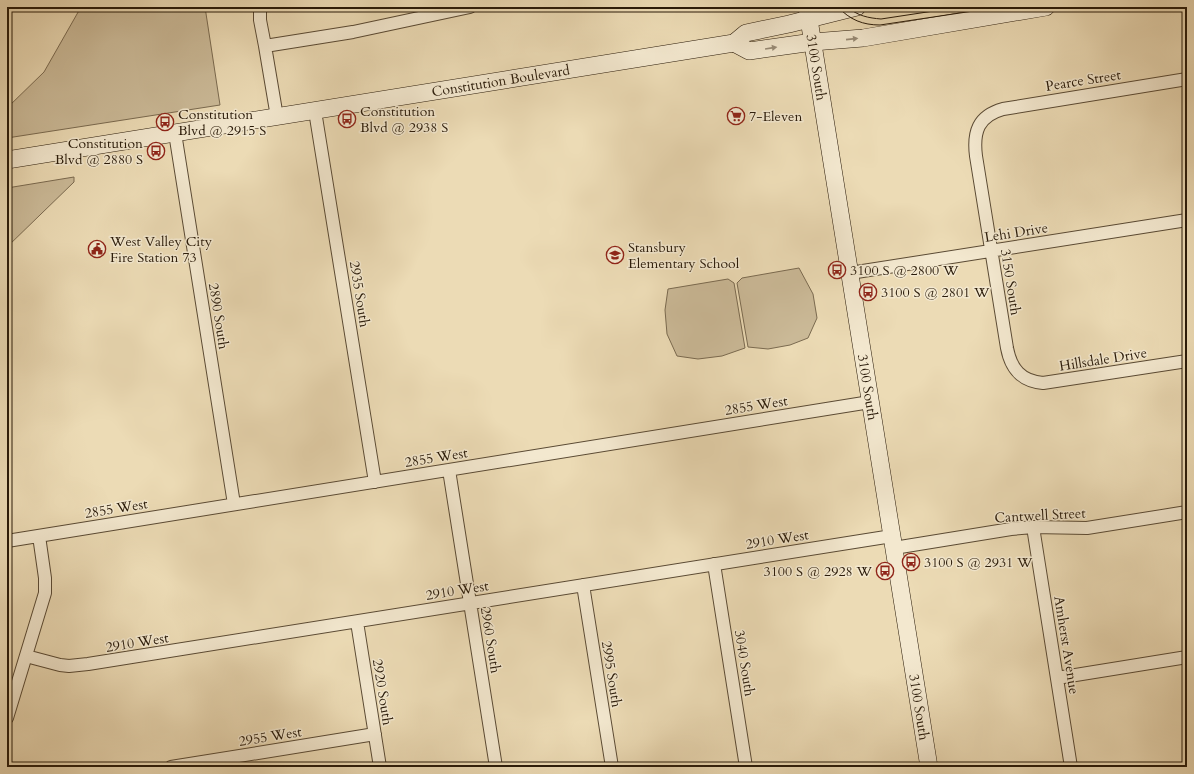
<svg xmlns="http://www.w3.org/2000/svg" width="1194" height="774" font-family="Cardo,serif">
<rect width="100%" height="100%" fill="#ecdbb5"/>
<filter id="stains"><feTurbulence type="fractalNoise" baseFrequency=".005" numOctaves="4"/><feColorMatrix values="0 0 0 0 .2 0 0 0 0 .09 0 0 0 0 .02 0 0 0 .5 -.17"/></filter>
<radialGradient id="worn" r=".72"><stop offset=".6" stop-color="#630" stop-opacity="0"/><stop offset="1" stop-color="#630" stop-opacity=".3"/></radialGradient>
<path fill="#cbba98" stroke="#7a6a50" d="M 81,7 L 205,7 L 220,105 L 7,138 L 7,108 L 44,72 Z
M 74,177 L 74,182 L 7,247 L 7,188 Z
M 799,268 L 813,294 L 817,318 L 808,338 L 790,345 L 768,349 L 748,347 L 737,283 L 742,278 Z
M 728,279 L 734,283 L 745,348 L 722,356 L 698,359 L 677,356 L 667,334 L 665,310 L 668,289 Z"/>
<g fill="none" stroke-linecap="round" stroke-linejoin="round">
<defs>
<path id="street" d="M 260,7 L 260,20 L 265,46 L 277,117
M 265,46 L 353,32 L 470,7
M 1187,79 L 1003,109 C 978,116 973,132 976,156 L 1007,348 C 1011,369 1021,381 1043,383 L 1187,361
M 315,111 L 375,482
M 175,133 L 234,504
M 850,273 L 1187,220
M 449,470 L 496,767
M 1033,527 L 1071,767
M 7,541 L 870,402
M 894,548 L 1011,529 L 1033,527 L 1087,528 L 1187,512
M 714,564 L 746,767
M 583,585 L 612,767
M 357,622 L 380,767
M 26,656 L 60,665 L 69,666 L 88,664 L 892,536
M 1057,678 L 1187,657
M 7,718 L 45,593 L 45,578 L 39,536
M 171,767 L 375,734"/>
<g id="secondary">
<path id="s1" d="M 807,7 L 929,767"/>
<path d="M 734,43 L 749,51 L 813,42 L 863,38 L 1046,7"/>
<path id="s2" d="M 7,160 L 734,43 L 746,33 L 789,24 L 857,7"/>
</g>
</defs>
<use href="#street" stroke="#5a4a34" stroke-width="14"/>
<use href="#secondary" stroke="#291a09" stroke-width="18"/>
<use href="#street" stroke="#f3e8cf" stroke-width="12"/>
<use href="#secondary" stroke="#f3e8cf" stroke-width="17"/>
<path stroke="#291a09" stroke-width="1" d="M 838,7 C 850,20 863,25 880,25 L 1000,7
M 848,7 C 857,16 869,18 881,19 L 960,7"/>
</g>
<defs><path id="oneway-solid" d="M-6-.8H1V-3.2L6.5 0L1 3.2V.8H-6Z"/></defs>
<g fill="#988b76">
<use href="#oneway-solid" transform="translate(852 39) rotate(-6)"/>
<use href="#oneway-solid" transform="translate(771 48) rotate(-9)"/>
</g>
<defs>
<symbol id="supermarket-ring" viewBox="-11 -11 22 22"><circle r="9.5" fill="#f3e8cf" stroke="#8f2418" stroke-width="1.5"/><path d="M-6-5.5h2.5l.6 2H6L4.5 2H-2.5L-4.4-4H-6ZM-1.5 3.2a1.3 1.3 0 1 0 .1 0ZM3 3.2a1.3 1.3 0 1 0 .1 0Z" fill="#8f2418"/></symbol>
<symbol id="bus-ring" viewBox="-11 -11 22 22"><circle r="9.5" fill="#f3e8cf" stroke="#8f2418" stroke-width="1.5"/><path d="M-5-6H5V4H4V6H2V4H-2V6H-4V4H-5ZM-3.5-4V0h7V-4ZM-3.5 1.2v1.5H-2V1.2ZM2 1.2v1.5H3.5V1.2Z" fill="#8f2418"/></symbol>
<symbol id="civic-ring" viewBox="-11 -11 22 22"><circle r="9.5" fill="#f3e8cf" stroke="#8f2418" stroke-width="1.5"/><path d="M-.6-6.5H3V-4.5H.6V-3L4-1V1h2V6H-6V1h2V-1L-.6-3ZM-1.2 2.5V6h2.4V2.5Z" fill="#8f2418"/></symbol>
<symbol id="school-ring" viewBox="-11 -11 22 22"><circle r="9.5" fill="#f3e8cf" stroke="#8f2418" stroke-width="1.5"/><path d="M0-5L7-2L0 1L-7-2ZM-4 1L0 2.5L4 1V4Q0 6-4 4Z" fill="#8f2418"/></symbol>
</defs>
<g fill-rule="evenodd">
<use href="#supermarket-ring" x="726" y="106" width="20" height="20"/>
<use href="#bus-ring" x="337" y="109" width="20" height="20"/>
<use href="#bus-ring" x="155" y="112" width="20" height="20"/>
<use href="#bus-ring" x="146" y="141" width="20" height="20"/>
<use href="#civic-ring" x="87" y="239" width="20" height="20"/>
<use href="#school-ring" x="605" y="245" width="20" height="20"/>
<use href="#bus-ring" x="827" y="260" width="20" height="20"/>
<use href="#bus-ring" x="858" y="282" width="20" height="20"/>
<use href="#bus-ring" x="901" y="552" width="20" height="20"/>
<use href="#bus-ring" x="875" y="561" width="20" height="20"/>
</g>
<g text-anchor="middle" stroke-width="3" stroke-linejoin="round" paint-order="stroke">
<g font-size="14" fill="#291a09" stroke="#f3e8cf">
<text dy="5" stroke="none"><textPath href="#s1" startOffset="61">3100 South</textPath></text>
<text transform="translate(1083 80) rotate(-9)" y="5">Pearce Street</text>
<text dy="5" stroke="none"><textPath href="#s2" startOffset="500">Constitution Boulevard</textPath></text>
<text transform="translate(1016 232) rotate(-9)" y="5">Lehi Drive</text>
<text transform="translate(1011 282) rotate(81)" y="5">3150 South</text>
<text transform="translate(360 294) rotate(81)" y="5">2935 South</text>
<text transform="translate(219 316) rotate(81)" y="5">2890 South</text>
<text transform="translate(1103 359) rotate(-9)" y="5">Hillsdale Drive</text>
<text dy="5" stroke="none"><textPath href="#s1" startOffset="385">3100 South</textPath></text>
<text transform="translate(756 405) rotate(-9)" y="5">2855 West</text>
<text transform="translate(436 457) rotate(-9)" y="5">2855 West</text>
<text transform="translate(116 508) rotate(-9)" y="5">2855 West</text>
<text transform="translate(1040 515) rotate(-3)" y="5">Cantwell Street</text>
<text transform="translate(777 539) rotate(-9)" y="5">2910 West</text>
<text transform="translate(457 590) rotate(-9)" y="5">2910 West</text>
<text transform="translate(491 640) rotate(81)" y="5">2960 South</text>
<text transform="translate(137 642) rotate(-9)" y="5">2910 West</text>
<text transform="translate(1067 645) rotate(81)" y="5">Amherst Avenue</text>
<text transform="translate(745 663) rotate(81)" y="5">3040 South</text>
<text transform="translate(612 674) rotate(81)" y="5">2995 South</text>
<text transform="translate(383 692) rotate(81)" y="5">2920 South</text>
<text dy="5" stroke="none"><textPath href="#s1" startOffset="709">3100 South</textPath></text>
<text transform="translate(270 736) rotate(-9)" y="5">2955 West</text>
</g>
<g font-size="14" fill="#291a09" stroke="#f3e8cf" text-anchor="start">
<text x="360" y="116">Constitution<tspan x="360" dy="16">Blvd @ 2938 S</tspan></text>
<text x="178" y="119">Constitution<tspan x="178" dy="16">Blvd @ 2915 S</tspan></text>
<text x="749" y="121">7-Eleven</text>
<text x="143" y="148" text-anchor="end">Constitution<tspan x="143" dy="16">Blvd @ 2880 S</tspan></text>
<text x="110" y="246">West Valley City<tspan x="110" dy="16">Fire Station 73</tspan></text>
<text x="628" y="252">Stansbury<tspan x="628" dy="16">Elementary School</tspan></text>
<text x="850" y="275">3100 S @ 2800 W</text>
<text x="881" y="297">3100 S @ 2801 W</text>
<text x="924" y="567">3100 S @ 2931 W</text>
<text x="872" y="576" text-anchor="end">3100 S @ 2928 W</text>
</g>
</g>
<rect width="1194" height="774" fill="none" stroke="#ecdbb5" stroke-width="24"/>
<rect x="8" y="8" width="1178" height="758" fill="none" stroke="#291a09" stroke-width="2"/>
<rect x="12" y="12" width="1170" height="750" fill="none" stroke="#291a09"/>
<rect width="100%" height="100%" filter="url(#stains)"/>
<rect width="100%" height="100%" fill="url(#worn)"/>
</svg>
